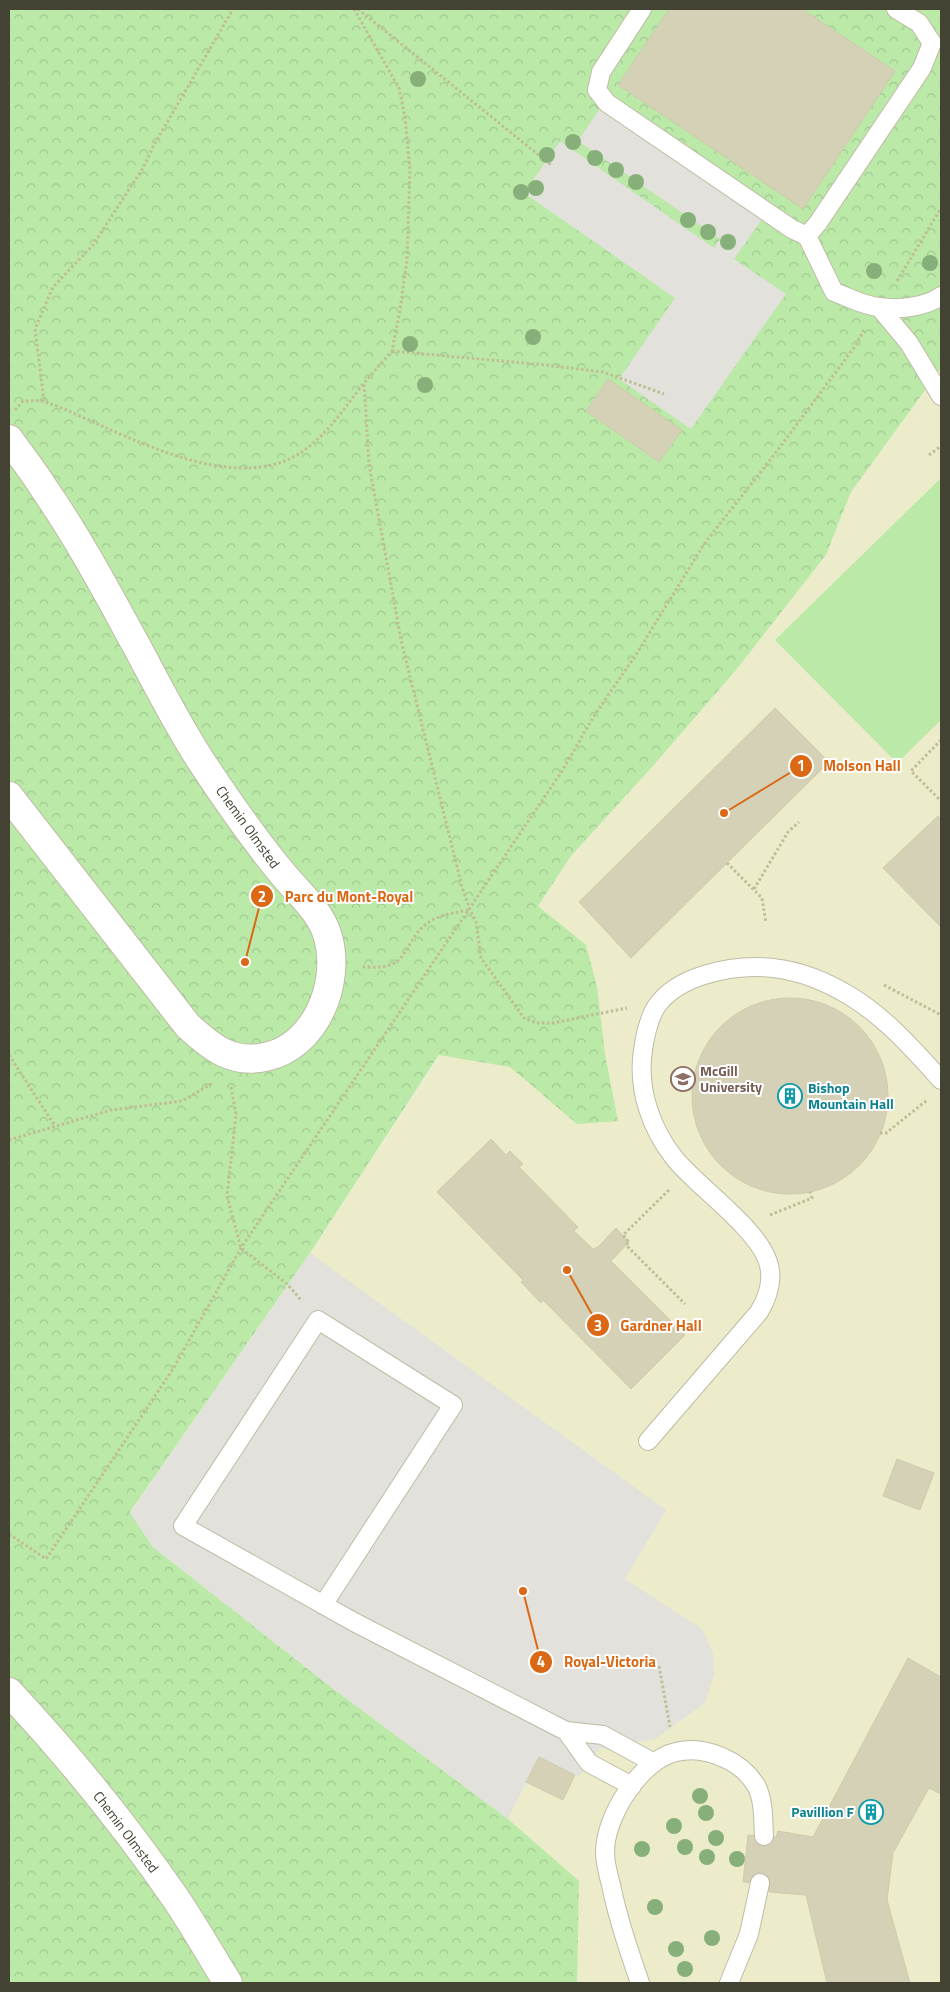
<svg xmlns="http://www.w3.org/2000/svg" width="950" height="1992" font-family="'Titillium Web',sans-serif">
<defs>
<pattern id="forest-crowns" width="20" height="18" patternUnits="userSpaceOnUse" patternTransform="scale(1.25)"><rect width="20" height="18" fill="#bae9a8"/><path d="M2 6a3 3 0 1 1 6 0M12 15a3 3 0 1 1 6 0" fill="none" stroke="#a1c991"/></pattern>
</defs>
<rect width="100%" height="100%" fill="#f2f2e2"/>
<path fill="#ececcb" d="M 941,356 L 941,1983 L 572,1983 L 130,1513 L 310,1253 L 571,856 L 652,767 L 736,670 L 826,555 L 870,445 Z"/>
<path fill="url(#forest-crowns)" d="M 9,9 L 941,9 L 941,368 L 851,492 L 826,555 L 736,670 L 652,767 L 571,856 L 538,906 L 586,945 L 597,987 L 605,1054 L 618,1121 L 577,1124 L 510,1067 L 439,1055 L 310,1253 L 130,1512 L 153,1547 L 327,1684 L 508,1819 L 579,1881 L 577,1983 L 9,1983 Z"/>
<path fill="#bae9a8" d="M 941,478 L 941,720 L 897,763 L 775,640 Z"/>
<path fill="#e2e1db" d="M 609,95 L 771,207 L 734,259 L 786,294 L 691,429 L 619,379 L 675,298 L 524,193 L 560,141 L 714,248 L 720,239 L 578,141 Z
M 310,1253 L 666,1510 L 625,1579 L 702,1629 L 713,1653 L 714,1674 L 705,1703 L 655,1739 L 599,1749 L 579,1777 L 539,1757 L 508,1819 L 327,1684 L 153,1547 L 130,1513 Z"/>
<path fill="#d4d1b7" stroke="#cfcbaa" d="M 669,9 L 802,9 L 895,71 L 803,209 L 618,85 Z
M 608,379 L 682,430 L 659,462 L 586,411 Z
M 775,708 L 829,762 L 631,958 L 579,902 Z
M 938,816 L 941,819 L 941,927 L 883,868 Z
M692 1096a98 98 0 1 1 196 0a98 98 0 1 1-196 0Z
M 491,1139 L 506,1155 L 510,1151 L 523,1164 L 519,1167 L 578,1227 L 574,1231 L 593,1249 L 598,1247 L 616,1228 L 629,1242 L 611,1261 L 685,1335 L 631,1389 L 543,1300 L 541,1303 L 521,1282 L 523,1280 L 437,1192 Z
M 897,1459 L 934,1473 L 920,1510 L 883,1496 Z
M 908,1658 L 941,1677 L 941,1794 L 929,1788 L 893,1853 L 887,1900 L 910,1983 L 827,1983 L 806,1895 L 769,1892 L 769,1883 L 743,1882 L 748,1835 L 776,1837 L 778,1831 L 813,1837 Z
M 539,1757 L 575,1775 L 563,1800 L 526,1782 Z"/>
<g fill="none" stroke-linecap="round" stroke-linejoin="round">
<defs>
<path id="lane" d="M 642,9 L 601,72 L 597,90 L 607,103 L 792,229 L 807,236 L 834,292 C 848,297 864,306 879,307 C 899,310 926,307 941,296
M 807,236 L 818,223 L 922,68 L 932,43 L 919,23 L 896,9
M 879,307 L 909,343 L 941,396
M 648,1441 L 759,1312 C 768,1297 774,1280 768,1262 C 758,1229 699,1188 675,1159 C 651,1129 637,1089 643,1050 C 645,1036 648,1020 656,1007 C 678,974 736,964 773,968 C 800,971 827,982 850,996 C 885,1017 914,1050 941,1080
M 323,1605 L 453,1405 L 318,1320 L 183,1526 L 354,1622 L 566,1731 L 603,1735 L 654,1763
M 566,1731 L 589,1763 L 632,1786
M 640,1983 C 629,1951 618,1919 611,1885 C 608,1874 605,1863 605,1852 C 605,1817 640,1760 676,1752 C 692,1748 709,1751 724,1758 C 738,1764 749,1773 757,1787 C 764,1802 763,1820 764,1836
M 729,1983 L 749,1934 L 760,1883"/>
<path id="street" d="M 9,439 C 21,456 34,472 45,490 C 79,539 107,592 136,645 C 157,684 177,724 201,761 C 226,799 253,838 282,873 C 298,893 321,911 328,937 C 341,983 316,1047 265,1057 C 232,1064 212,1048 188,1026 L 9,796
M 9,1692 C 69,1756 124,1824 174,1896 C 193,1924 210,1954 228,1983"/>
</defs>
<use href="#lane" stroke="#bebca4" stroke-width="20"/>
<use href="#street" stroke="#bebca4" stroke-width="30"/>
<path stroke="#c0bd95" stroke-width="3" stroke-dasharray="2.5 2.5" stroke-linecap="butt" d="M 354,9 L 399,88 L 405,117 L 410,170 L 407,260 L 400,310 L 392,351 L 364,383 L 369,464 L 401,640 L 462,887 L 470,910 L 476,921 L 481,958 L 524,1018 L 536,1023 L 553,1023 L 627,1008
M 358,9 L 551,165
M 897,281 L 941,208
M 392,351 L 546,365 L 603,372 L 664,394
M 44,401 L 35,329 L 53,287 L 93,245 L 143,168 L 154,145 L 233,9
M 15,410 L 23,401 C 30,401 39,400 45,402 C 65,408 85,419 104,427 C 161,452 249,492 306,449 C 329,432 346,406 363,384
M 929,455 L 941,446
M 941,740 L 911,771 L 941,801
M 727,863 L 762,898 L 766,923
M 754,889 L 788,832 L 799,822
M 363,967 C 371,967 382,968 390,965 C 404,960 407,947 415,936 C 429,916 447,914 469,910
M 884,985 L 941,1015
M 9,1055 L 55,1126
M 231,1087 L 236,1114 L 227,1196 L 241,1248 L 287,1284 L 301,1300
M 880,1133 L 886,1133 L 926,1101
M 9,1140 L 111,1110 L 182,1101 L 213,1083
M 669,1190 L 623,1235 L 629,1242 L 626,1245 L 685,1304
M 770,1215 L 812,1198 L 810,1192
M 9,1534 L 46,1559 L 173,1369 L 241,1248 L 562,771 L 594,716 L 637,653 L 704,544 L 774,455 L 856,345 L 864,330
M 659,1666 L 670,1727"/>
<use href="#lane" stroke="#fff" stroke-width="18"/>
<use href="#street" stroke="#fff" stroke-width="28"/>
</g>
<g fill="#86af79">
<circle cx="418" cy="79" r="8"/>
<circle cx="573" cy="142" r="8"/>
<circle cx="547" cy="155" r="8"/>
<circle cx="595" cy="158" r="8"/>
<circle cx="616" cy="170" r="8"/>
<circle cx="636" cy="182" r="8"/>
<circle cx="536" cy="188" r="8"/>
<circle cx="521" cy="192" r="8"/>
<circle cx="688" cy="220" r="8"/>
<circle cx="708" cy="232" r="8"/>
<circle cx="728" cy="242" r="8"/>
<circle cx="930" cy="263" r="8"/>
<circle cx="874" cy="271" r="8"/>
<circle cx="533" cy="337" r="8"/>
<circle cx="410" cy="344" r="8"/>
<circle cx="425" cy="385" r="8"/>
<circle cx="700" cy="1796" r="8"/>
<circle cx="706" cy="1813" r="8"/>
<circle cx="674" cy="1826" r="8"/>
<circle cx="716" cy="1838" r="8"/>
<circle cx="685" cy="1847" r="8"/>
<circle cx="642" cy="1849" r="8"/>
<circle cx="707" cy="1857" r="8"/>
<circle cx="737" cy="1859" r="8"/>
<circle cx="655" cy="1907" r="8"/>
<circle cx="712" cy="1938" r="8"/>
<circle cx="676" cy="1949" r="8"/>
<circle cx="685" cy="1969" r="8"/>
</g>
<defs>
<symbol id="university-ring" viewBox="-11 -11 22 22"><circle r="9.5" fill="#fff" stroke="#8d6e63" stroke-width="1.5"/><path d="M0-5L7-2L0 1L-7-2ZM-4 1L0 2.5L4 1V4Q0 6-4 4Z" fill="#8d6e63"/></symbol>
<symbol id="building-ring" viewBox="-11 -11 22 22"><circle r="9.5" fill="#fff" stroke="#0f9aa8" stroke-width="1.5"/><path d="M-4-6H4V6H1V3H-1V6H-4ZM-2.5-4.3h1.7v1.8h-1.7ZM.8-4.3h1.7v1.8H.8ZM-2.5-1h1.7V.8h-1.7ZM.8-1h1.7V.8H.8Z" fill="#0f9aa8"/></symbol>
</defs>
<g fill-rule="evenodd">
<use href="#university-ring" x="669" y="1065" width="28" height="28"/>
<use href="#building-ring" x="776" y="1082" width="28" height="28"/>
<use href="#building-ring" x="857" y="1798" width="28" height="28"/>
</g>
<g text-anchor="middle" stroke-width="4" stroke-linejoin="round" paint-order="stroke">
<g font-size="14" fill="#444232" stroke="#fff">
<text transform="translate(248 827) rotate(54)" y="5">Chemin Olmsted</text>
<text transform="translate(126 1832) rotate(53)" y="5">Chemin Olmsted</text>
</g>
<g font-size="14" font-weight="bold" fill="#785e54" stroke="#fff" text-anchor="start">
<text x="700" y="1076">McGill<tspan x="700" dy="16">University</tspan></text>
</g>
<g font-size="14" font-weight="bold" fill="#0d838f" stroke="#fff" text-anchor="start">
<text x="808" y="1093">Bishop<tspan x="808" dy="16">Mountain Hall</tspan></text>
<text x="854" y="1817" text-anchor="end">Pavillion F</text>
</g>
</g>
<path fill="none" stroke="#da6814" stroke-width="2" d="M724 813L801 766M245 962L262 896M567 1270L598 1325M523 1591L541 1662"/>
<g fill="#da6814" stroke="#fff" stroke-width="2">
<circle cx="724" cy="813" r="5"/>
<circle cx="245" cy="962" r="5"/>
<circle cx="567" cy="1270" r="5"/>
<circle cx="523" cy="1591" r="5"/>
<circle cx="801" cy="766" r="12"/>
<circle cx="262" cy="896" r="12"/>
<circle cx="598" cy="1325" r="12"/>
<circle cx="541" cy="1662" r="12"/>
</g>
<g font-size="15" text-anchor="middle" font-weight="bold" fill="#fff">
<text x="801" y="771">1</text>
<text x="262" y="902">2</text>
<text x="598" y="1331">3</text>
<text x="541" y="1667">4</text>
</g>
<g font-size="15" text-anchor="middle" font-weight="bold" fill="#da6814" stroke="#fff" stroke-width="4" stroke-linejoin="round" paint-order="stroke">
<text x="862" y="771">Molson Hall</text>
<text x="349" y="902">Parc du Mont-Royal</text>
<text x="661" y="1331">Gardner Hall</text>
<text x="610" y="1667">Royal-Victoria</text>
</g>
<rect width="950" height="1992" fill="none" stroke="#444232" stroke-width="20"/>
</svg>
